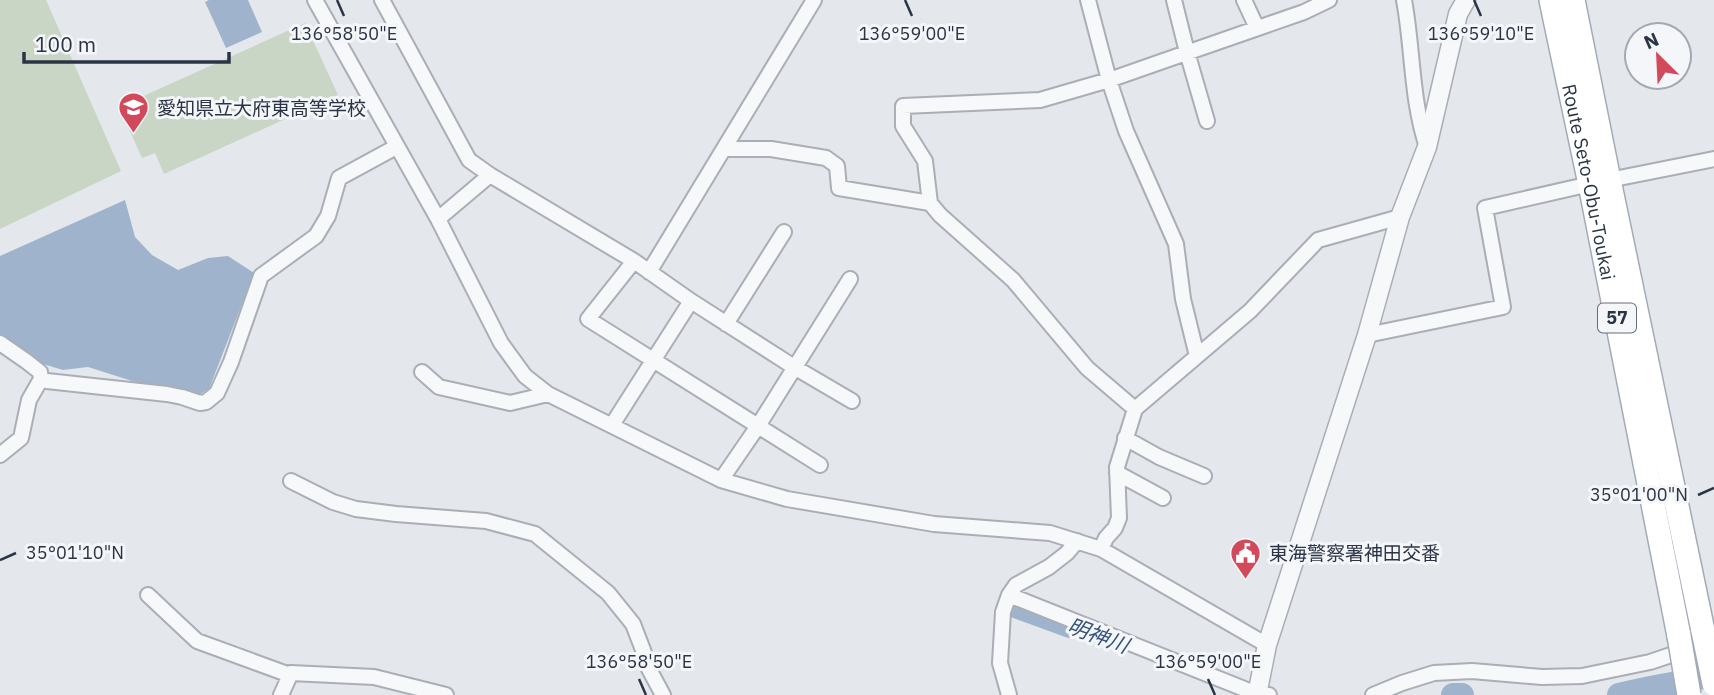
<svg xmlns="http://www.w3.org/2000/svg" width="1714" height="695" font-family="'IBM Plex Sans','Noto Sans JP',sans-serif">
<rect width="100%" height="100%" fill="#e4e7ec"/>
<path fill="#c9d6c5" d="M 0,0 L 46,0 L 121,171 L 0,229 Z
M 305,23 L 338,95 L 164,174 L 155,153 L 142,158 L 119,107 Z"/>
<path fill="#9fb4cc" d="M 209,0 L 248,0 L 262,32 L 226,48 L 205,2 Z
M 125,200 L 135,237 L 152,255 L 178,270 L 208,258 L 228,256 L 254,273 L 209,389 L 200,394 L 151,387 L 88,367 L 63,370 L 43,364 L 29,357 L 0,335 L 0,256 Z"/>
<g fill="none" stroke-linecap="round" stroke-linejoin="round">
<path stroke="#9fb4cc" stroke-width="24" d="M 1018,607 L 1070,626
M 1453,695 L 1462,695
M 1619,695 C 1651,687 1683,683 1714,674"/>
<defs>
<path id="minor" d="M 315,0 L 438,219 L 501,343 L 525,376 L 548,394 L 721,480 L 787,499 L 934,524 L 1050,533 L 1101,549 L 1267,645
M 382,0 L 469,160 L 490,175 L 634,261 L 691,301 L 794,367 L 852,401
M 1088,0 L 1109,80 L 1126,131 L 1176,244 L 1183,299 L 1197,356
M 1174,0 L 1187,52 L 1207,121
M 1244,0 L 1257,28
M 1404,0 C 1413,48 1411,100 1427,147
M 724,149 L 771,149 L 826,158 L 837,166 L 839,188 L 930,203
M 1609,180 L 1714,159
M 438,219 L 490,175
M 634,261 L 588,319 L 820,465
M 649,272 L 814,0
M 726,324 L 784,232
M 1367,335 L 1503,307 L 1485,208 L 1590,184
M 0,343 L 26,361 L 40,372 L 41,379 L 47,381 L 167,394 L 182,397 L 200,403 L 206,402 L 217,393 L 231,362 L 261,276 L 316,236 L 328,216 L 339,178 L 396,147
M 422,372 L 439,387 L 510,403 L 548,394
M 1135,409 L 1087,368 L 1013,280 L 940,215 L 930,203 L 925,161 L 903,126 L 903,106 L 1040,100 L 1109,80 L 1169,59 L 1304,12 L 1329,0
M 612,425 L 691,301
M 1125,438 L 1159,457 L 1204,476
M 0,455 L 21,438 L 29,400 L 41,379
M 1117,473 L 1163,498
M 721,480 L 758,426 L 850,279
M 291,481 L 333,502 L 356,509 L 396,514 L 486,521 L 535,534 L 608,593 L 633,624 L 643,650 L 649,669 L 663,695
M 1101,549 L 1106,538 L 1115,528 L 1119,518 L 1117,467 L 1135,409 L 1250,311 L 1318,240 L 1400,217
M 148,595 L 197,641 L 290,675
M 1009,595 L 1257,694 L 1269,695
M 281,695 L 291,673 L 374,677 L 446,695
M 1009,695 L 1000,663 L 1003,612 L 1009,595 L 1016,585 L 1049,567 L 1067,553 L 1077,541
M 1373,695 L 1402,683 L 1434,673 L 1472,671 L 1542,677 L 1582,676 L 1650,662 L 1713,641"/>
<path id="tertiary" d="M 1257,695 L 1267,645 L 1367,335 L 1400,217 L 1427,147 L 1458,14 L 1466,0"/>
<g id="primary">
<path id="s1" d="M 1551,0 L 1590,184 L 1679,636"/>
<path d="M 1573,0 L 1609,180 L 1703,631"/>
</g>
</defs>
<use href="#minor" stroke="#a9aeb7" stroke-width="18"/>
<use href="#tertiary" stroke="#a9aeb7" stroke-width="21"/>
<use href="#primary" stroke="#a3abb8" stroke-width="26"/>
<use href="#minor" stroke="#f7f8fa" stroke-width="14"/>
<use href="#tertiary" stroke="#f7f8fa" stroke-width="18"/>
<use href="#primary" stroke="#fff" stroke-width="23"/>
<defs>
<path id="primary-bridge" d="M 1703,631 L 1714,684
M 1679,636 L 1689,695"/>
</defs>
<use href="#primary-bridge" stroke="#a3abb8" stroke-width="26" stroke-linecap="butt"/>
<use href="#primary-bridge" stroke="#fff" stroke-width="23"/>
</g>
<path fill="none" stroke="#2b3445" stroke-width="2.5" d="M 337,0 L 344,16M 905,0 L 912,16M 1474,0 L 1481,16M 1698,495 L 1714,488M 0,560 L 16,553M 639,679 L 646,695M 1208,679 L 1215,695"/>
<defs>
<symbol id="school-pin" viewBox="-11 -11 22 30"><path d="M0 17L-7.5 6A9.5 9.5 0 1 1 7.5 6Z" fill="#d1495b" stroke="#f4f6f9"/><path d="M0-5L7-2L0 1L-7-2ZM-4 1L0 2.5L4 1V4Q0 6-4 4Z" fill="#fff"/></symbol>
<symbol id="civic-pin" viewBox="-11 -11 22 30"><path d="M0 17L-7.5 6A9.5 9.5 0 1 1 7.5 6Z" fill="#d1495b" stroke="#f4f6f9"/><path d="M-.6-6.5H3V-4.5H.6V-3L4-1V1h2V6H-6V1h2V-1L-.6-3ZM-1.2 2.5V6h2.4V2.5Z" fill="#fff"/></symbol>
</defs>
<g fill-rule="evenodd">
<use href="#school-pin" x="116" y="90" width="35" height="47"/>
<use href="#civic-pin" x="1228" y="536" width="35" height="47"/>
</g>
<g text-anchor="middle" stroke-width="6" stroke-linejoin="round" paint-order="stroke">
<rect fill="#f4f6f9" stroke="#676e7b" stroke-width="2" x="1598" y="303.5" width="38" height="29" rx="5"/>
<g font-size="18" font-weight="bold" fill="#2b3445">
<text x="1617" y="324">57</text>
</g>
<g font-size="19" fill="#2b3445" stroke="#f4f6f9" text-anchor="start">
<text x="157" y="115">愛知県立大府東高等学校</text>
<text x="1269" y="560">東海警察署神田交番</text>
</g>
<g font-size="19" fill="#2b3445" stroke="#f4f6f9">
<text dy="7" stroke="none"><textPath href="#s1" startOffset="186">Route Seto-Obu-Toukai</textPath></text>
</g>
<g font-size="21" font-style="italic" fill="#34527a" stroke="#f4f6f9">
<text transform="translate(1098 636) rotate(20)" y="7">明神川</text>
</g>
</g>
<g font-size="18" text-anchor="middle" fill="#2b3445" stroke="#f4f6f9" stroke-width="6" stroke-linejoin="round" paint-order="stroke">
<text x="344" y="40">136°58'50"E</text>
<text x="912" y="40">136°59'00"E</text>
<text x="1481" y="40">136°59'10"E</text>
<text x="1639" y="501">35°01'00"N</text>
<text x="75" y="559">35°01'10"N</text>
<text x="639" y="668">136°58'50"E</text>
<text x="1208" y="668">136°59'00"E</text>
</g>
<g transform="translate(1658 56) rotate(336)"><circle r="33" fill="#f4f6f9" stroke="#a4a8b1" stroke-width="2"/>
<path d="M0-5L12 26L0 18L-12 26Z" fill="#d1495b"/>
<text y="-10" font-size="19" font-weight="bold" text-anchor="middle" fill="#2b3445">N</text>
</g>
<path d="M24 52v10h205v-10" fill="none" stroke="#2b3445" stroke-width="3.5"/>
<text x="35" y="52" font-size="21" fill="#2b3445" stroke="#f4f6f9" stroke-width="5" paint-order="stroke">100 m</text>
</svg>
